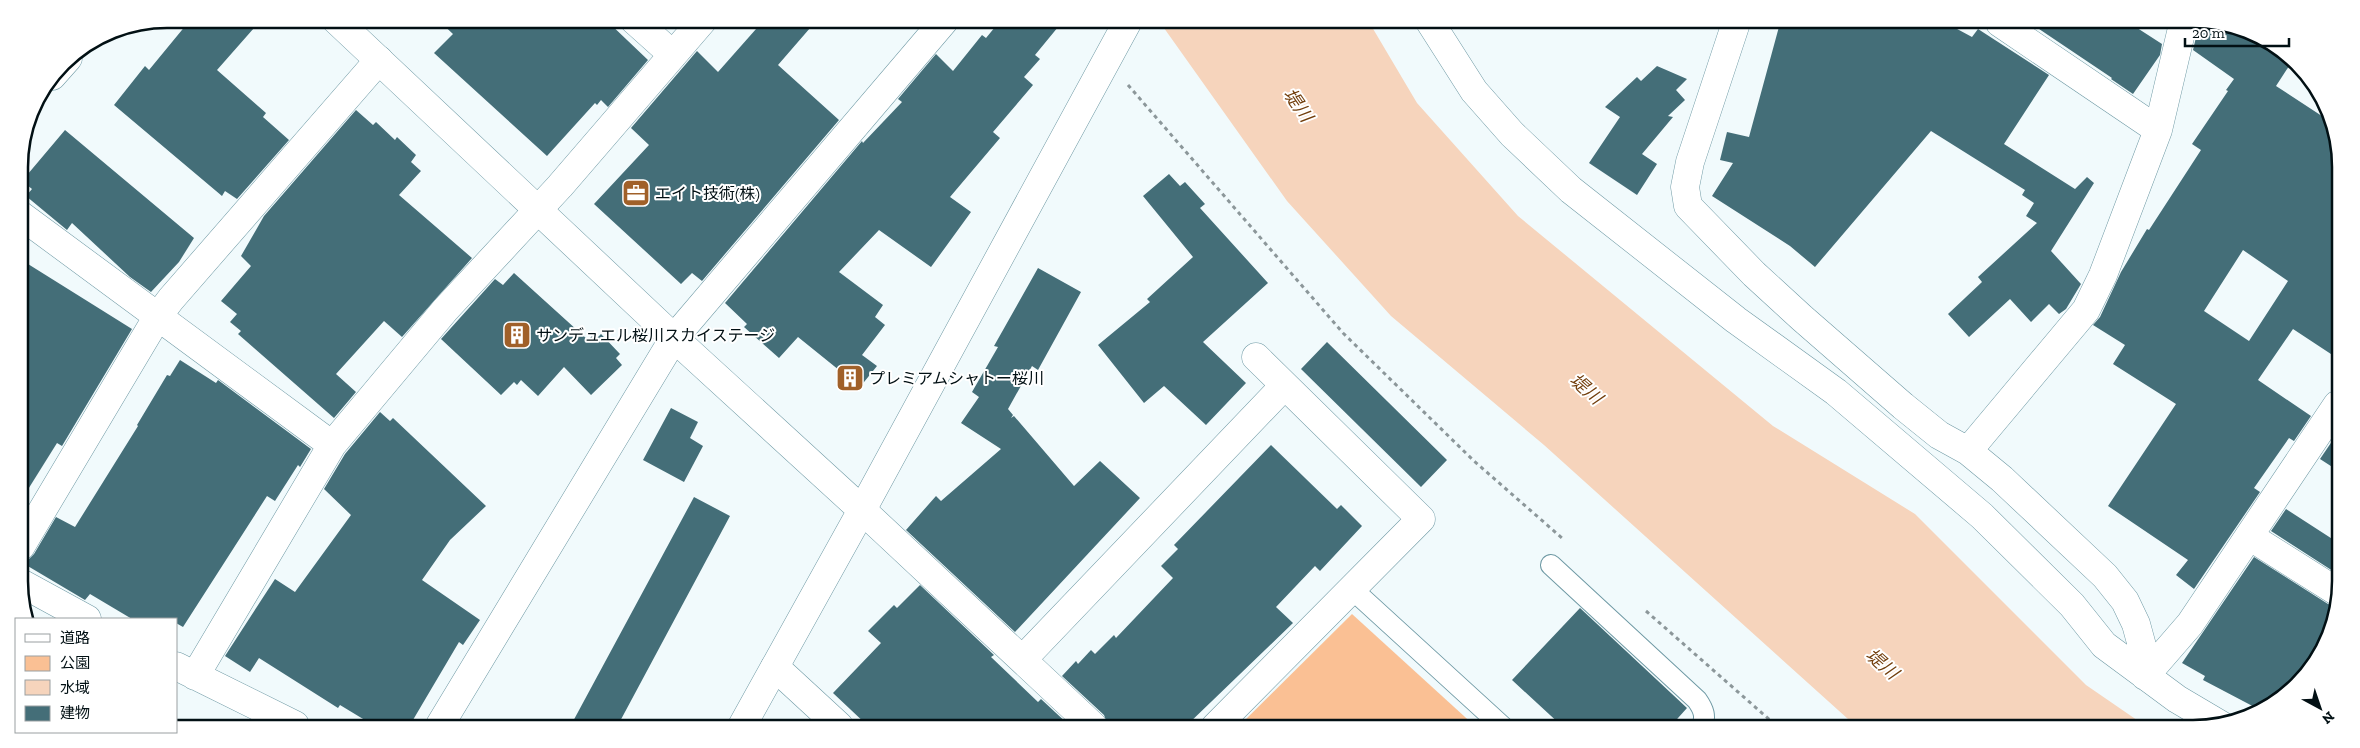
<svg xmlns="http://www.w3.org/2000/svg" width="2360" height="748" font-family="'Zilla Slab','Noto Sans JP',serif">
<rect width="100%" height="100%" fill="#f1fafc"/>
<path fill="#fac094" d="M 1352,614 L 1476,727 L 1238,727 Z"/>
<path fill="#f6d4bc" d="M 1159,21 L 1369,22 L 1417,103 L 1518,216 L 1773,426 L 1915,514 L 2086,685 L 2150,729 L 1858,728 L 1544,445 L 1391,316 L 1287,201 Z"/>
<path fill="#446e78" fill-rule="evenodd" d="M 191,19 L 262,19 L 217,70 L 266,113 L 263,117 L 289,140 L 237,199 L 225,191 L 222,196 L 114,105 L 145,66 L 149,70 Z
M 437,19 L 606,20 L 648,60 L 608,107 L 601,100 L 597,105 L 595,103 L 547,156 L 434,53 L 453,34 Z
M 764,20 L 817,20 L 778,65 L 839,120 L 702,281 L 692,273 L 681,284 L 594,204 L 649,145 L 631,128 L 697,51 L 718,72 Z
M 1000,21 L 1063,21 L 1035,55 L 1040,59 L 1024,77 L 1033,85 L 993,132 L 1000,138 L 950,197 L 971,212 L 931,267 L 879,230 L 839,272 L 883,305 L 875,317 L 885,325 L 862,355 L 877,366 L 860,387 L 798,337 L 779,358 L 744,327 L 747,324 L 725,303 L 862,141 L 863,143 L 902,102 L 898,99 L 936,54 L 953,71 L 982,35 L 986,38 Z
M 1780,23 L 1946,23 L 1972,37 L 1978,29 L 2049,75 L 2004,144 L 2075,189 L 2087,177 L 2094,183 L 2051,251 L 2081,284 L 2066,309 L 2059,314 L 2049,304 L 2031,322 L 2010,299 L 1969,337 L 1948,314 L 1982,282 L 1978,277 L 2037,223 L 2026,216 L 2034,203 L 2022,195 L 2025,190 L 1931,131 L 1815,267 L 1790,246 L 1712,196 L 1733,163 L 1720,160 L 1727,132 L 1749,137 Z
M 2030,23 L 2131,24 L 2162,44 L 2160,55 L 2133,94 L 2111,79 L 2112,78 Z
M 2204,24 L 2232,24 L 2291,63 L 2276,86 L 2331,122 L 2338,138 L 2337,358 L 2293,329 L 2258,380 L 2311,416 L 2294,441 L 2289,438 L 2254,488 L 2260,492 L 2194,589 L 2176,575 L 2188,560 L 2108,506 L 2176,404 L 2113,364 L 2125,345 L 2093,325 L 2100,317 L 2121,272 L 2147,229 L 2149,230 L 2201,150 L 2192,144 L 2228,91 L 2226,90 L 2234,79 L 2193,50 L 2197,33 ZM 2243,250 L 2288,281 L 2249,341 L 2204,311 Z
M 1657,66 L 1687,79 L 1676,90 L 1685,100 L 1668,116 L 1673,117 L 1642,154 L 1657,164 L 1637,195 L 1589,163 L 1620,117 L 1605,107 L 1637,77 L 1641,81 Z
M 356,110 L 373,125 L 376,122 L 395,140 L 397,137 L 416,155 L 411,162 L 421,171 L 399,195 L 472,258 L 402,337 L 384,321 L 336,374 L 356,392 L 334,418 L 238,334 L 241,331 L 230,322 L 237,314 L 221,301 L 251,266 L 241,256 L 264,216 Z
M 65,130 L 194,238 L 179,262 L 151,292 L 130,277 L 72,223 L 67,230 L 26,196 L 32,189 L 22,181 Z
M 1169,174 L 1180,186 L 1185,182 L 1205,204 L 1200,208 L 1268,283 L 1203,342 L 1246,383 L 1206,425 L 1164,386 L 1144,403 L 1098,345 L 1150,302 L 1147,299 L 1193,257 L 1143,196 Z
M 20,259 L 132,329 L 62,446 L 57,443 L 22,499 L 29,503 L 21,515 Z
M 1038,268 L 1081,292 L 1038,370 L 1032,366 L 1008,409 L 1013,415 L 1011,418 L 1014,416 L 1074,486 L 1100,461 L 1140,498 L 1015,632 L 906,530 L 936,496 L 941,501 L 1001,449 L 961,423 L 979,397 L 972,392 L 998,347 L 994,346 Z
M 514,273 L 588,340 L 593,335 L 596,339 L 601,334 L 620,354 L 616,358 L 622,365 L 591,395 L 564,367 L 538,396 L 521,380 L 517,385 L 514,382 L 501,395 L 441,339 L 495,279 L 503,285 Z
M 1327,342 L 1447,460 L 1421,487 L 1301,369 Z
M 180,360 L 216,383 L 218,380 L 311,449 L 300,467 L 298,465 L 275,501 L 267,496 L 183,627 L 176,623 L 176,619 L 132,619 L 90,594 L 85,600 L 21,562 L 29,559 L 34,554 L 56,517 L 75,527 L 138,426 L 137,425 L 167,375 L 170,376 Z
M 671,408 L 698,422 L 690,438 L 703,446 L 684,482 L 643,460 Z
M 380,412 L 390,421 L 393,418 L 486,506 L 450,540 L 422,580 L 480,620 L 463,645 L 459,642 L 410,725 L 373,725 L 340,705 L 338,708 L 259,658 L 250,672 L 225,656 L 275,579 L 295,592 L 351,515 L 324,489 L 345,454 Z
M 2337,434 L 2337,470 L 2320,459 Z
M 1271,445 L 1337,509 L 1341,505 L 1362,526 L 1320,571 L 1315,566 L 1276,607 L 1293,623 L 1185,727 L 1108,726 L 1104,715 L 1062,676 L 1076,661 L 1078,664 L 1091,650 L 1095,654 L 1114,635 L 1116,638 L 1173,578 L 1161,566 L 1178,549 L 1174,545 Z
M 694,497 L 730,516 L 618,725 L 571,725 Z
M 2286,509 L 2337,542 L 2336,573 L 2271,531 Z
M 2254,557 L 2328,604 L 2336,606 L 2336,620 L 2325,645 L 2307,674 L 2284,699 L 2262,711 L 2203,680 L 2205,676 L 2182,663 Z
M 920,585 L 994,655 L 991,657 L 1038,702 L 1041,699 L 1070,726 L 868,726 L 833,693 L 881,643 L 868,631 L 894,605 L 897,608 Z
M 1580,608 L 1687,708 L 1669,728 L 1563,727 L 1512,680 Z"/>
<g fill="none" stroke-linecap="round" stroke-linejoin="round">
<defs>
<path id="lane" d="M 1551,565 L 1697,700 C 1704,710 1706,716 1702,728
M 1352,589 L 1503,727"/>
<path id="street" d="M 634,20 L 673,55
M 1430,22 L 1474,91 L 1512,134 L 1571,190 L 1736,320 L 1836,392 L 1982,516 L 2072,605 L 2104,645 L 2177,699 L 2221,725
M 1736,23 L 1690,162 L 1685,187 L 1688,206 L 1754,274 L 1802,318 L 1903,406 L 1939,435 L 1968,451 L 2002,479 L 2105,576 L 2125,601 L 2136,624 L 2142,646 L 2145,676
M 2000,23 L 2158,130
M 19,214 L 332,445
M 1968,451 L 2086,310 L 2103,275 L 2158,130 L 2183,24
M 862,510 L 1093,726
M 2249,536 L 2336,591
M 21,546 L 158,316 L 171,299 L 379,60
M 21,583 L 87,619
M 1023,659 L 1284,386
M 176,666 L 295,725
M 775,667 L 839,726
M 195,676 L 332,445 L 445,310 L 560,186 L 703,20
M 2145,676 L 2190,624 L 2337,405
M 440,725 L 674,338 L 944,21
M 1215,727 L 1421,519 L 1256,357"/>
<path id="secondary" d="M 335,19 L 674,338 L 862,510
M 52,76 L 68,58
M 742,726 L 862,510 L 1128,21"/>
</defs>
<use href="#lane" stroke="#6e99a4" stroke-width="22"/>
<use href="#street" stroke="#6e99a4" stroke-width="29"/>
<use href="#secondary" stroke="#6e99a4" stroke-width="29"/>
<path stroke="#8c979a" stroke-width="3" stroke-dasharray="4 4" stroke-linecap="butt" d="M 1128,85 L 1343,333 L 1474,461 L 1562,538
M 1646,611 L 1779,728"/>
<use href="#lane" stroke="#fff" stroke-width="20"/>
<use href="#street" stroke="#fff" stroke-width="28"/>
<use href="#secondary" stroke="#fff" stroke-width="28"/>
</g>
<defs>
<symbol id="office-square" viewBox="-11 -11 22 22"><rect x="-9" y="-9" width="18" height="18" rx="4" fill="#a06029" stroke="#fff"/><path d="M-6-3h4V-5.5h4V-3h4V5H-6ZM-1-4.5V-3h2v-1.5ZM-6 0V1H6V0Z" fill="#fff"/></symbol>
<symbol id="building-square" viewBox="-11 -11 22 22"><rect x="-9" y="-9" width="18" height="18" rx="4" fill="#a06029" stroke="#fff"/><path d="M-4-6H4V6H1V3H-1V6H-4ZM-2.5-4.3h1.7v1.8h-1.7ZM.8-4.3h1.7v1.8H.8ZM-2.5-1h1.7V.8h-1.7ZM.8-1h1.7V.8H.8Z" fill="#fff"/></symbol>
</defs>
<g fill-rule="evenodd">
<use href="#office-square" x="620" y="177" width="32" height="32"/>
<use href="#building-square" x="501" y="319" width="32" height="32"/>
<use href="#building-square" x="834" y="362" width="32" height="32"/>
</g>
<g text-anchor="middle" stroke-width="4" stroke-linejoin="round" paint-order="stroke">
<g font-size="16" fill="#021014" stroke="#fff" text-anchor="start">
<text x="655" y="199">エイト技術(株)</text>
<text x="536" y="341">サンデュエル桜川スカイステージ</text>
<text x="869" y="384">プレミアムシャトー桜川</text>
</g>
<g font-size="18" font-style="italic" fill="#723e0c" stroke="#fff">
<text transform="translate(1298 105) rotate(55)" y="6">堤川</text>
<text transform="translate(1586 389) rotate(41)" y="6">堤川</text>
<text transform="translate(1882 664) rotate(41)" y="6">堤川</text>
</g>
</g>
<path d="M0 0H2360V748H0ZM167 28H2193A139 139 0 0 1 2332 167V581A139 139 0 0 1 2193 720H167A139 139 0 0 1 28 581V167A139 139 0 0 1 167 28Z" fill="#fff" fill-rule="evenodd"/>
<path fill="none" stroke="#021014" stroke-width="2.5" d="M167 28H2193A139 139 0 0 1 2332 167V581A139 139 0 0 1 2193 720H167A139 139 0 0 1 28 581V167A139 139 0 0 1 167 28Z"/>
<rect x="15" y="618" width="162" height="115" fill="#ffffff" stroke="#9a9fa1"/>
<rect x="25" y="634" width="25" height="8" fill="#ffffff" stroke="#9a9fa1"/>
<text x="60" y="643" font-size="15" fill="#021014">道路</text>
<rect x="25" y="656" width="25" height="15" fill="#fac094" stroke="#9a9fa1"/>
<text x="60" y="668" font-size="15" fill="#021014">公園</text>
<rect x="25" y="680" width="25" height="15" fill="#f6d4bc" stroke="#9a9fa1"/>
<text x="60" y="693" font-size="15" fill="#021014">水域</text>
<rect x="25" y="706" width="25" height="15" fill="#446e78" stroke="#9a9fa1"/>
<text x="60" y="718" font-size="15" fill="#021014">建物</text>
<g transform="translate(2320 708) rotate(140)" stroke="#ffffff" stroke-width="4" paint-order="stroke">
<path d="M0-4L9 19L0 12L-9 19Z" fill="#021014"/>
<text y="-8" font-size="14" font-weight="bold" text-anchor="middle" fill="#021014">N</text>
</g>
<path d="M2185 38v8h104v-8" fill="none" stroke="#021014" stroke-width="2.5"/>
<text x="2192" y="38" font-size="15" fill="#021014" stroke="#ffffff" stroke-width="4" paint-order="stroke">20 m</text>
</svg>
